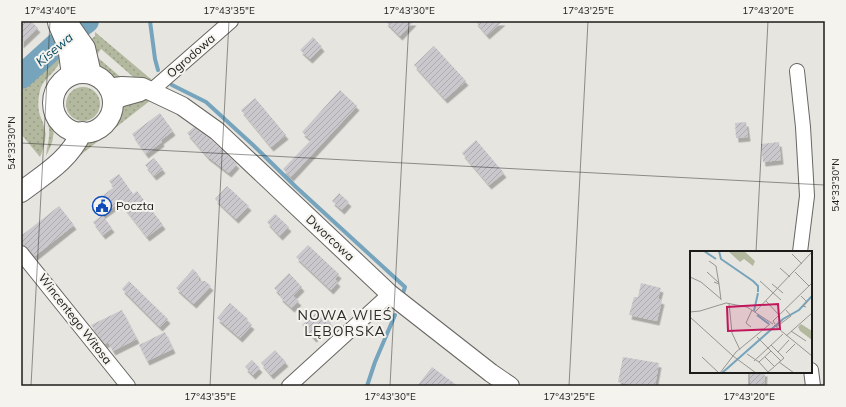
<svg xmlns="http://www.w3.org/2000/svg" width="846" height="407" font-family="Mulish,sans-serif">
<defs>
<pattern id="grass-dots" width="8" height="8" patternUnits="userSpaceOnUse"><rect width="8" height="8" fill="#b3b99e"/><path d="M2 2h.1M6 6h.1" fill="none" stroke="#999e88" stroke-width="1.8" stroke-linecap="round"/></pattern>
<pattern id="building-hatch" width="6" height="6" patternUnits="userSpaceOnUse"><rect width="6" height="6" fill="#cac8cc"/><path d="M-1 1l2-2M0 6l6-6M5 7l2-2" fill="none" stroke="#adabaf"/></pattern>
<filter id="shadow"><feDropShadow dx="2.5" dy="4.5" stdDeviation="0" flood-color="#0004"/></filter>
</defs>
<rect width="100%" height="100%" fill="#e7e5e0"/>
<path fill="url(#grass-dots)" d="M 95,32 L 152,80 L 147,83 L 138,81 L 101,49 L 96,56 L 124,80 C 99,77 96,62 88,42 L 95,36 Z
M 60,56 C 62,68 46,76 41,87 C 38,96 37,109 41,118 C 43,122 44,126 45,130 C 47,138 43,150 40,157 L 21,134 L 21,90 Z
M 62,69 C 60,79 49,85 48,96 C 45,110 50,114 53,126 C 55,137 51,147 46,156 C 47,147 50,137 49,128 C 48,123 46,120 45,116 C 39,98 48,79 62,69 Z
M66 104a17 17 0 1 1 34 0a17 17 0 1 1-34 0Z
M 144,99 L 151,100 L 56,174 L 88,141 L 104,133 L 108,129 L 122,108 L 127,105 Z"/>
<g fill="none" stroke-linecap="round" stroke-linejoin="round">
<path stroke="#75a4bc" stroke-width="4" d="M 150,21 L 155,59 L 158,70
M 172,85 L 206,102 L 253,145 L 296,187 L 405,287 L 403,293
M 367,386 L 375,362 L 395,315"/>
<path stroke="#75a4bc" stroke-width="24" d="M 21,77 L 64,38 L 87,21"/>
</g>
<path fill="url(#building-hatch)" filter="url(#shadow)" d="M 21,21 L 31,21 L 38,28 L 21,44 Z
M 385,21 L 414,21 L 400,36 Z
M 475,21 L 503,21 L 487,35 Z
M 313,37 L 322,47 L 310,59 L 300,50 Z
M 434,46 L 466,81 L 445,99 L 414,65 Z
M 340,90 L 357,106 L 291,177 L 283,169 L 311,140 L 302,132 Z
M 255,98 L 286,135 L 271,147 L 241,110 Z
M 160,113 L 173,131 L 161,140 L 162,142 L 146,154 L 132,134 Z
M 746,122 L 748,137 L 736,138 L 735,123 Z
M 194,127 L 210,139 L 237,164 L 229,173 L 207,156 L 187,133 Z
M 476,140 L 504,173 L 489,185 L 462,153 Z
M 779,142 L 781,160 L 763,162 L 761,144 Z
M 154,158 L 163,169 L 154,176 L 145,165 Z
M 119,174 L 133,194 L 137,191 L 163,225 L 147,237 L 120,202 L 102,215 L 112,228 L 103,235 L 93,222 L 101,216 L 92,204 L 114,187 L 109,181 Z
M 227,186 L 249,206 L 236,219 L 215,199 Z
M 339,193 L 349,202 L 342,210 L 332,201 Z
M 59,206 L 74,225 L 35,256 L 27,247 L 21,245 L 21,236 Z
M 275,214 L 289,227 L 280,236 L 267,222 Z
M 308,245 L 339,274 L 335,279 L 338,282 L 331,290 L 296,257 Z
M 193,269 L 198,274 L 199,281 L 205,281 L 211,286 L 194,304 L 176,288 Z
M 289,273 L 302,287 L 293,296 L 299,301 L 292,308 L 280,297 L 281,295 L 274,288 Z
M 129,281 L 168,319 L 160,327 L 122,289 Z
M 641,283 L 661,288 L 658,299 L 662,300 L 657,321 L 629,315 L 634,297 L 638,297 Z
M 230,303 L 248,319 L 247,321 L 252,325 L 240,338 L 217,318 Z
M 122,310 L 137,339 L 113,351 L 108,342 L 105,344 L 91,325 Z
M 319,310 L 331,323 L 314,338 L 302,325 Z
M 165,332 L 173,349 L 147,361 L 139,345 Z
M 275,350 L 286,362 L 271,375 L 261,363 Z
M 623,357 L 659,363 L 655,386 L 638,386 L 618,382 Z
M 252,360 L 260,368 L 253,375 L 245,367 Z
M 432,367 L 458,386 L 417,386 Z
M 750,372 L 765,372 L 764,386 L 749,386 Z"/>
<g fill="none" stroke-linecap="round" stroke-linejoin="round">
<defs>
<path id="minor" d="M 797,71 L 803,127 L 807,196 L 800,252
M 151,91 L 231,21
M 21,253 L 128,386
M 811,370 L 813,386
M 289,386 L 390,294"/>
<path id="tertiary" d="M 108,88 L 122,86 L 142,87 L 182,106 L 217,131 L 390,294 L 491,373 L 510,386
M 113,101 L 122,97 L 140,92"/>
<path id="secondary" d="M 66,21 L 85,48 L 91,74
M 58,23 L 68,46 L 72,75
M53 103a30 30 0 1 1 60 0a30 30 0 1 1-60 0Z
M 21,192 C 46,173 68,161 82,132"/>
</defs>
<use href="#minor" stroke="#676662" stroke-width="16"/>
<use href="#tertiary" stroke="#676662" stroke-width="20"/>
<use href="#secondary" stroke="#676662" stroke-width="22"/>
<use href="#minor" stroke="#fff" stroke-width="14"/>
<use href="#tertiary" stroke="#fff" stroke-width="18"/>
<use href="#secondary" stroke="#fff" stroke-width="20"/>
</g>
<path fill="none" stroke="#1c1c1a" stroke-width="1" stroke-opacity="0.45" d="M 21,143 L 825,185M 756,252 L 768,21M 31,386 L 50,21M 210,386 L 229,21M 390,386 L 409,21M 569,386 L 588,21M 749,386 L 749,372"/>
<defs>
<symbol id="civic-ring" viewBox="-11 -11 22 22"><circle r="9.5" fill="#f4f3ee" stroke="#0f4cb7" stroke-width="1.5"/><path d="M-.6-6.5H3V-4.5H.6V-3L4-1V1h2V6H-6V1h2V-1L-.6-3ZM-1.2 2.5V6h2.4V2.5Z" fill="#0f4cb7"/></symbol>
</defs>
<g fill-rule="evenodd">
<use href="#civic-ring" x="91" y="195" width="22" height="22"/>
</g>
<g text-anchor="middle" stroke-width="4" stroke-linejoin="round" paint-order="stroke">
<g font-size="12" fill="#1c1c1a" stroke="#f4f3ee">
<text transform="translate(191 56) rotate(-41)" y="4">Ogrodowa</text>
<text transform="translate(330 238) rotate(43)" y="4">Dworcowa</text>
<text transform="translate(75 319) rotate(52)" y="4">Wincentego Witosa</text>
</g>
<g font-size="12" fill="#1c1c1a" stroke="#f4f3ee" text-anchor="start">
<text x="116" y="210">Poczta</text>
</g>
<g font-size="13" font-style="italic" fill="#03465f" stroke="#f4f3ee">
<text transform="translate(54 49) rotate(-40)" y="5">Kisewa</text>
</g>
<g font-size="14" letter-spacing="1" fill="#2d2c28" stroke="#f4f3ee">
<text x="345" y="320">NOWA WIEŚ<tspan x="345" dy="16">LĘBORSKA</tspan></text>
</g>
</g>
<g transform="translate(690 251)">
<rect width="122" height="122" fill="#e7e5e0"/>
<path d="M 38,0 L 54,0 L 65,10 L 63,15 L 54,8 L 50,11 ZM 111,73 L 122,80 L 122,89 L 110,80 L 108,76 Z" fill="#b3b99e"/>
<path fill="none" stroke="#75a4bc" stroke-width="2" d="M 14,0 L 26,8M 29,0 L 31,8 L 63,30 L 68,35 L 68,41M 64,60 L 68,42M 67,64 L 79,73M 32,122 L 93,68 L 109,59 L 122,45"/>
<path fill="none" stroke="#969591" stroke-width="1" d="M 102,3 L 112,13M 19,10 L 26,15 L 29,33M 90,17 L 100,26M 17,21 L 29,32M 105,21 L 119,35M 0,26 L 11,31 L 31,48M 70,30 L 91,49M 24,31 L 29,33 L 31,49M 82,33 L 93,42M 111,45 L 117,51 L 113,55 L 116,56M 76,50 L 89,64M 39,52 L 42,82 L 50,99M 0,61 L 10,60 L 36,52 L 57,56 L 83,73M 65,61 L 122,1M 0,66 L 43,105 L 66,122M 85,73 L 83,70 L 122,32M 84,74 L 122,105M 61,76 L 56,72 L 62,59M 86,76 L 101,65 L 96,59M 101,80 L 116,90M 96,85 L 122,62M 67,86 L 91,110M 78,97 L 93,83M 88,101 L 99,89M 96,102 L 105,93M 57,103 L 69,111M 12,106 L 29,122M 75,106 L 84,115M 64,110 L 78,97M 89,111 L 104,122M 78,121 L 69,111 L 81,100M 30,122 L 46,101 L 80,73M 77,122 L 94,107 L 81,94"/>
<path fill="#c2185b" fill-opacity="0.15" stroke="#c2185b" stroke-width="2" d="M 88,53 L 90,78 L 38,80 L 37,56 Z"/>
<rect width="122" height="122" fill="none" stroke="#1c1c1a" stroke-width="2"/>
</g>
<rect width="846" height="407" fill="none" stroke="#f4f3ee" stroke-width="44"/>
<rect x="22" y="22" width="802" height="363" fill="none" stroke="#1c1c1a" stroke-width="1.5"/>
<g font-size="10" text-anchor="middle" fill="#1c1c1a">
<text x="50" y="14">17°43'40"E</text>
<text x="229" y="14">17°43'35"E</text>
<text x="409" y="14">17°43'30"E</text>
<text x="588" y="14">17°43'25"E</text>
<text x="768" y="14">17°43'20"E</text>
<text transform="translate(11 143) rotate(-90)" y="4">54°33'30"N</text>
<text transform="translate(835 185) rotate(-90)" y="4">54°33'30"N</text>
<text x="210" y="400">17°43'35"E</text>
<text x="390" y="400">17°43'30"E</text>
<text x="569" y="400">17°43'25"E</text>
<text x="749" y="400">17°43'20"E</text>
</g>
</svg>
